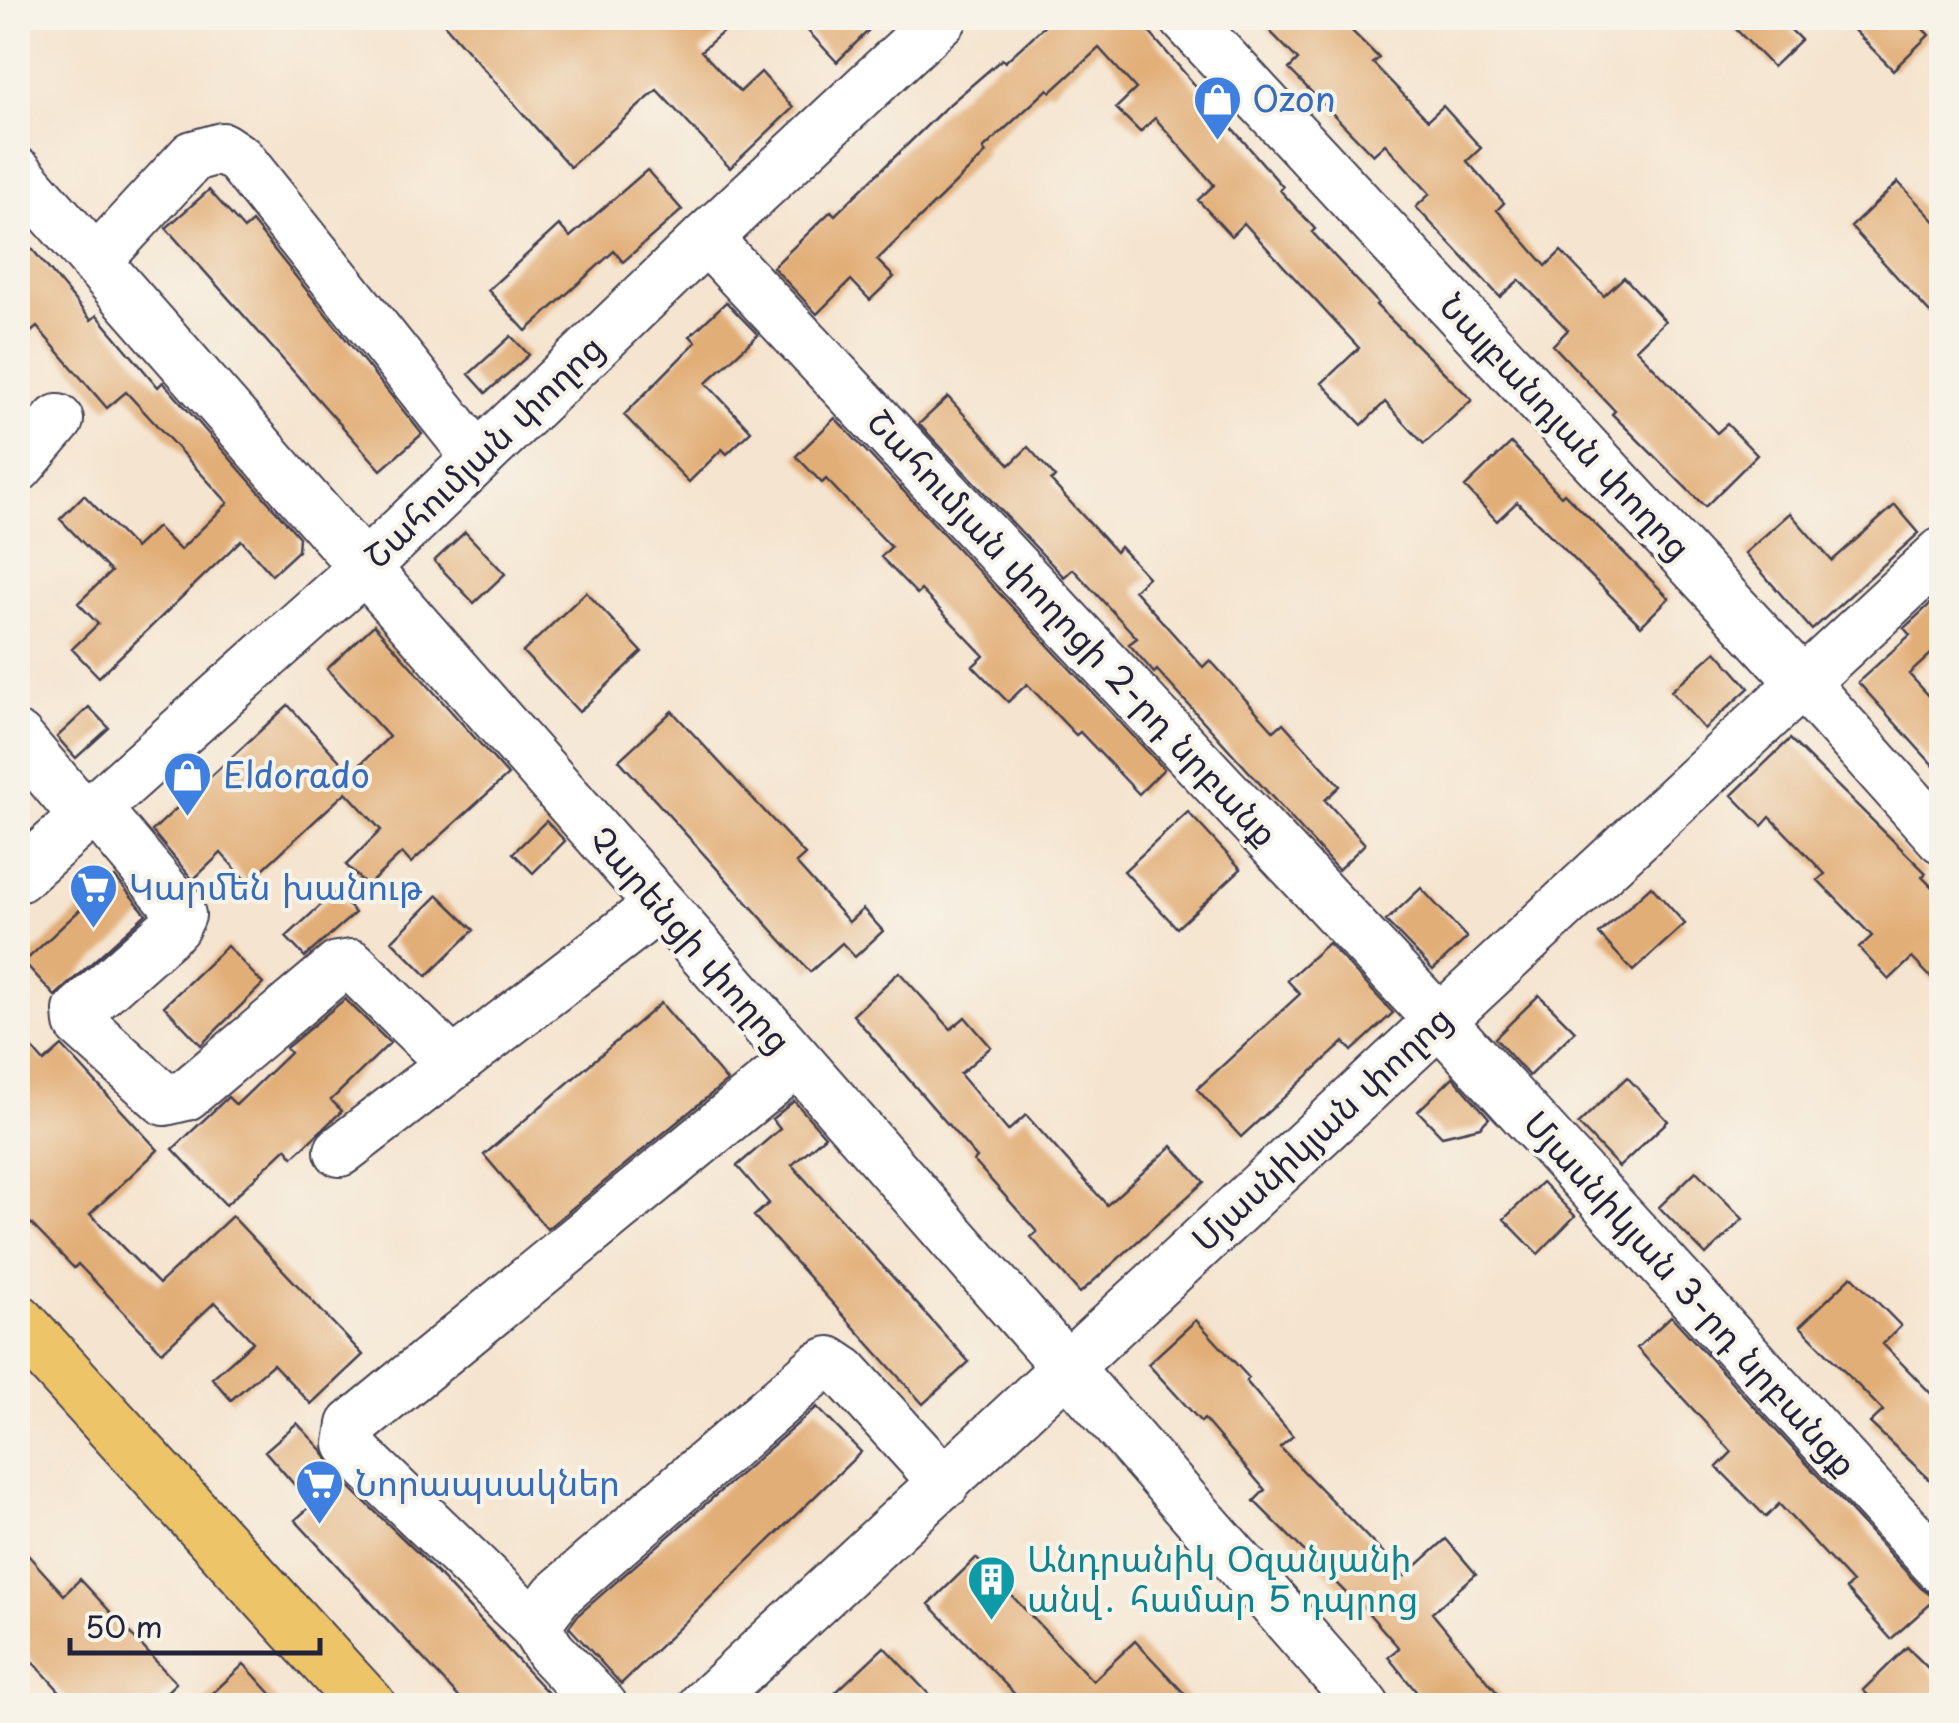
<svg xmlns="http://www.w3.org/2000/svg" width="1959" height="1723" font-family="'Playpen Sans','Noto Sans Armenian',sans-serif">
<rect width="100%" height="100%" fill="#f7f3e8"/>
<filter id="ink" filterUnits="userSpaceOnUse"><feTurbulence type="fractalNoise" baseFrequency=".01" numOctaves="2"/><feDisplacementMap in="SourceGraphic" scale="20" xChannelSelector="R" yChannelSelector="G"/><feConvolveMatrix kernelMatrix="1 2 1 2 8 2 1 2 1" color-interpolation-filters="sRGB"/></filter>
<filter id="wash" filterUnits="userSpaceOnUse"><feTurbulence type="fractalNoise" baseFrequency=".0048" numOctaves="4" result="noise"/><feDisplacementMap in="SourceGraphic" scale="40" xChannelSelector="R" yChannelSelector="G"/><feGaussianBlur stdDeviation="2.25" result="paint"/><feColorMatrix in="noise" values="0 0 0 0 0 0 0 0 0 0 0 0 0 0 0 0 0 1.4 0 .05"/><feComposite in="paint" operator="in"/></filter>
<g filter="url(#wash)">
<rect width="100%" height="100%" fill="#f5e4cf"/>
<g id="blocks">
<path fill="#e2ae77" d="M 439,18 L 739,18 L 701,51 L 740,92 L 761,72 L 793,108 L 730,168 L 657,90 L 570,167 Z
M 821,18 L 855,18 L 868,31 L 837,62 L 808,31 Z
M 1053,18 L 1137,18 L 1283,187 L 1280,190 L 1315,229 L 1312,232 L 1378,303 L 1376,305 L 1472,400 L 1424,444 L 1385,402 L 1362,425 L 1322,383 L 1359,348 L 1244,223 L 1231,236 L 1198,200 L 1214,185 L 1155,118 L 1140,132 L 1116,108 L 1136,89 L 1099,48 L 1051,92 L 1048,89 L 983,149 L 986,153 L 877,260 L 894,277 L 870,300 L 851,280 L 817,314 L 773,267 L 831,211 L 835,215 L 944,109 L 1002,59 L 1005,62 Z
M 1257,18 L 1339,18 L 1379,58 L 1373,63 L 1428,120 L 1443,106 L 1481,148 L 1467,161 L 1504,203 L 1497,210 L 1546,266 L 1561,251 L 1604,296 L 1624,277 L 1665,321 L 1636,349 L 1717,433 L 1727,424 L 1757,455 L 1705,507 L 1612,414 L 1615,411 L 1553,345 L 1568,330 L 1519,280 L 1500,297 L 1416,207 L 1430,194 L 1385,144 L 1373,155 L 1289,69 L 1298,60 Z
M 1725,18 L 1779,18 L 1801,40 L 1773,67 Z
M 1842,18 L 1912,18 L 1929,35 L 1893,70 Z
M 647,170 L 682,210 L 623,262 L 614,251 L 526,331 L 488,290 L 559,225 L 570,237 Z
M 1898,182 L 1942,229 L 1942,326 L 1851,227 Z
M 209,190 L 244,229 L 252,222 L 422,434 L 381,470 L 166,228 Z
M 18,232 L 91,320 L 97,315 L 158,387 L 163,382 L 299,537 L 298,551 L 272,575 L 241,540 L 99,677 L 72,649 L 98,624 L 78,603 L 111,572 L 60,519 L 84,495 L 135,548 L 157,527 L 180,550 L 228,503 L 126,392 L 107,408 L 37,327 L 18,343 Z
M 726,302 L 758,335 L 706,383 L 751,431 L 727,454 L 722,449 L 689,482 L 624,415 L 696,342 L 690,336 Z
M 511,336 L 529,355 L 486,393 L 469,374 Z
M 948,397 L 1010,465 L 1028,447 L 1055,477 L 1051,481 L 1116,552 L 1120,547 L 1148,577 L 1134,590 L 1203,667 L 1210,660 L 1274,731 L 1283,723 L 1340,786 L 1325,800 L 1365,844 L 1338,870 L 1157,670 L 1154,673 L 1129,644 L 1137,638 L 1073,569 L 1064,577 L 919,424 Z
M 835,418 L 1164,769 L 1139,794 L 1080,732 L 1076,735 L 1027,684 L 1008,702 L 973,666 L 984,656 L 921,590 L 917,594 L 881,557 L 891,547 L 826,479 L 822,483 L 796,456 Z
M 1511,443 L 1561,496 L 1564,493 L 1669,598 L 1641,626 L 1517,502 L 1497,521 L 1465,487 Z
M 1895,505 L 1919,533 L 1812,630 L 1745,553 L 1790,513 L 1832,561 Z
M 465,532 L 505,574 L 474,603 L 434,561 Z
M 586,592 L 642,652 L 579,712 L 523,652 Z
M 1942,593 L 1942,644 L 1909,674 L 1942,710 L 1942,775 L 1858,682 L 1910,635 L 1904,628 Z
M 374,625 L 508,775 L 411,863 L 402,853 L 367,886 L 346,865 L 381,830 L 346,792 L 248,883 L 221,853 L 193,880 L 152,831 L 288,705 L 351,773 L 389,737 L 327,669 Z
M 1716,651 L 1749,688 L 1704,729 L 1671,691 Z
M 89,707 L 109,728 L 76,758 L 57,737 Z
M 672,711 L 805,855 L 796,863 L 849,922 L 863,909 L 883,931 L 855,957 L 842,943 L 810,972 L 619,760 Z
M 1790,739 L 1926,873 L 1922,877 L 1942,897 L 1942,989 L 1912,958 L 1889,980 L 1859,948 L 1872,936 L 1818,880 L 1825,874 L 1770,817 L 1762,826 L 1732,795 Z
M 1188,812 L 1241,869 L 1177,928 L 1124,871 Z
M 546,821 L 565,841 L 533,873 L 513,853 Z
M 115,877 L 146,914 L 55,996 L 24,962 Z
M 1651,886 L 1685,924 L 1633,971 L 1599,934 Z
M 1421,888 L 1467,938 L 1433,970 L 1386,921 Z
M 335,892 L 355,913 L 305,957 L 286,937 Z
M 438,895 L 474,930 L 427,976 L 392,941 Z
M 1328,943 L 1393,1013 L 1352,1051 L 1344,1042 L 1241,1137 L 1197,1089 L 1300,994 L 1287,980 Z
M 227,946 L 263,984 L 201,1045 L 164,1006 Z
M 899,972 L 951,1029 L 965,1017 L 991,1047 L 960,1074 L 1008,1131 L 1026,1115 L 1107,1205 L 1172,1146 L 1204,1182 L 1080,1293 L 1031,1237 L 1037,1232 L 974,1161 L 977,1158 L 853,1015 Z
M 1539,995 L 1575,1031 L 1529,1076 L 1495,1038 Z
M 345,999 L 390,1043 L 331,1100 L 342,1111 L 293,1157 L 286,1148 L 226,1205 L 173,1149 L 228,1097 L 236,1105 L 290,1053 L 286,1048 Z
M 661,1003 L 727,1081 L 547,1229 L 484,1155 Z
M 18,1032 L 44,1062 L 62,1046 L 158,1150 L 90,1214 L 159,1284 L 232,1216 L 363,1355 L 311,1404 L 273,1364 L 231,1400 L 212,1378 L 253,1342 L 215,1302 L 162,1352 L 78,1264 L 74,1268 L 18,1210 Z
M 1453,1077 L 1489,1118 L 1480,1127 L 1442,1136 L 1418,1111 Z
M 1627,1077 L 1668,1121 L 1619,1167 L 1578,1124 Z
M 794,1101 L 825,1136 L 792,1165 L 969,1362 L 923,1404 L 754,1216 L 769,1203 L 737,1166 L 780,1129 L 772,1119 Z
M 1696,1171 L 1743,1219 L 1706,1255 L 1659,1207 Z
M 1542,1182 L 1575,1216 L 1538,1254 L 1504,1219 Z
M 1852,1276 L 1901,1326 L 1883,1344 L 1942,1405 L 1942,1491 L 1870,1423 L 1883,1411 L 1800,1326 Z
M 1671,1316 L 1921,1588 L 1936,1599 L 1891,1639 L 1846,1589 L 1852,1583 L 1779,1504 L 1766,1517 L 1717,1467 L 1732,1452 L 1637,1348 Z
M 1196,1320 L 1249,1378 L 1246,1381 L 1293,1436 L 1280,1447 L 1405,1576 L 1446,1539 L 1476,1574 L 1432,1613 L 1508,1706 L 1428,1706 L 1388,1657 L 1399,1648 L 1357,1600 L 1355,1602 L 1254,1501 L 1265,1490 L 1204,1419 L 1201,1422 L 1148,1364 Z
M 817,1407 L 861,1452 L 621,1684 L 569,1627 L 578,1615 Z
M 297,1423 L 322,1450 L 340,1478 L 419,1554 L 560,1706 L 467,1706 L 295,1520 L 312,1505 L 265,1451 Z
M 18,1544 L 64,1595 L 80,1579 L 176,1683 L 152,1706 L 73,1706 L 18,1645 Z
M 976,1558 L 1093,1681 L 1135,1641 L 1196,1706 L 1026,1706 L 929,1604 Z
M 884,1647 L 940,1706 L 848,1706 L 836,1692 Z
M 1907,1647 L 1942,1682 L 1942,1692 L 1927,1706 L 1878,1706 L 1863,1690 Z
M 244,1664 L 282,1706 L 199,1706 Z"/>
</g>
</g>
<g filter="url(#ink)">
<use href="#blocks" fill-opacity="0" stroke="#423f51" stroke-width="2.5"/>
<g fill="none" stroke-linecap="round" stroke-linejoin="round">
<defs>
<path id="minor" d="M 1185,18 L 1802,682 L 1942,838
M 18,173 L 1364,1706
M 706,238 L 1438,1019 L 1942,1569
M 95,262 L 193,156 L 222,148 L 240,160 L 478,458
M 18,467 L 58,420
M 18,738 L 85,817
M 95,808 L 177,906 L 180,915 L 174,927 L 79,1011 L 80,1023 L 165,1100 L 186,1095 L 338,967 L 352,965 L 453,1064
M 18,877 L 363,569 L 706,238 L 942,18
M 340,1151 L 660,905
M 534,1625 L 360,1457 L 350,1444 L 353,1425 L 797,1061
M 602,1706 L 550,1651 L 534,1625 L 557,1595 L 819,1367 L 829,1362 L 844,1372 L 945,1483
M 703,1706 L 1942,553"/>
<path id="major" d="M 18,1322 L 368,1706"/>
</defs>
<use href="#minor" stroke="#423f51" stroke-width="54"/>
<use href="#major" stroke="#423f51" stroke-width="59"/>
<use href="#minor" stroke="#fff" stroke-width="50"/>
<use href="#major" stroke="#eec469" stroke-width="55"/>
</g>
</g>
<defs>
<symbol id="shop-pin" viewBox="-11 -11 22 30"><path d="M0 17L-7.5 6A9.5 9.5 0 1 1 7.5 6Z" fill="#3f7fe0" stroke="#f7f3e8"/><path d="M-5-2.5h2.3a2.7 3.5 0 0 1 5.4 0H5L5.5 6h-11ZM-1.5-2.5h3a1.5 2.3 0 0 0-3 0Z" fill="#fff"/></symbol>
<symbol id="supermarket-pin" viewBox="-11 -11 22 30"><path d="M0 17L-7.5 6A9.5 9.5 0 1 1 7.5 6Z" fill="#3f7fe0" stroke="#f7f3e8"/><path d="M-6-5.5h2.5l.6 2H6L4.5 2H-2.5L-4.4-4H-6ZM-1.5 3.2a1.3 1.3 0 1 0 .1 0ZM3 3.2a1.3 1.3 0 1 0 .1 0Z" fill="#fff"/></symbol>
<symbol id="building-pin" viewBox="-11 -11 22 30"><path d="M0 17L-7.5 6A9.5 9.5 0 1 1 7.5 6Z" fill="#0f9aa8" stroke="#f7f3e8"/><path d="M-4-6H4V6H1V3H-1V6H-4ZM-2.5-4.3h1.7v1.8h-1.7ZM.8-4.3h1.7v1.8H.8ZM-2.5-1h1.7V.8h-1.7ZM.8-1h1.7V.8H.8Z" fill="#fff"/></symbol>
</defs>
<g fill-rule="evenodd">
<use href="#shop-pin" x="1190" y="72" width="55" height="75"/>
<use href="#shop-pin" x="160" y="748" width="55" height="75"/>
<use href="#supermarket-pin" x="66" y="860" width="55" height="75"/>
<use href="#supermarket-pin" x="292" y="1456" width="55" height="75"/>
<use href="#building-pin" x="964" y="1552" width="55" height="75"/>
</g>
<g text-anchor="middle" stroke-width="8" stroke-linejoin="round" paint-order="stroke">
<g font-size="35" fill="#366cbe" stroke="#f7f3e8" text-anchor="start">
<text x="1252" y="112">Ozon</text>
<text x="223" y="788">Eldorado</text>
<text x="129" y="900">Կարմեն խանութ</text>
<text x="355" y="1496">Նորապսակներ</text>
</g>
<g font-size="35" fill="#22223b" stroke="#f7f3e8">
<text transform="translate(1565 427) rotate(47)" y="12">Նալբանդյան փողոց</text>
<text transform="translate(484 452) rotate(-44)" y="12">Շահումյան փողոց</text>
<text transform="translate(1072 628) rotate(47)" y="12">Շահումյան փողոցի 2-րդ նրբանք</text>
<text transform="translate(690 940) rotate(49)" y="12">Չարենցի փողոց</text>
<text transform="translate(1322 1129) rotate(-43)" y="12">Մյասնիկյան փողոց</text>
<text transform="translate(1690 1294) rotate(48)" y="12">Մյասնիկյան 3-րդ նրբանցք</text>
</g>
<g font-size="35" fill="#0d838f" stroke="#f7f3e8" text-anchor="start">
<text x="1027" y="1572">Անդրանիկ Օզանյանի<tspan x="1027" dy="40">անվ․ համար 5 դպրոց</tspan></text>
</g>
</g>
<rect width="1959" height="1723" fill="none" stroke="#f7f3e8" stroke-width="60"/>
<path d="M70 1638v15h250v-15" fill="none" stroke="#22223b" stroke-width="5"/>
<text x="85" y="1638" font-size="30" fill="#22223b" stroke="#f7f3e8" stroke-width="8" paint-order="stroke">50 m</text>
</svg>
